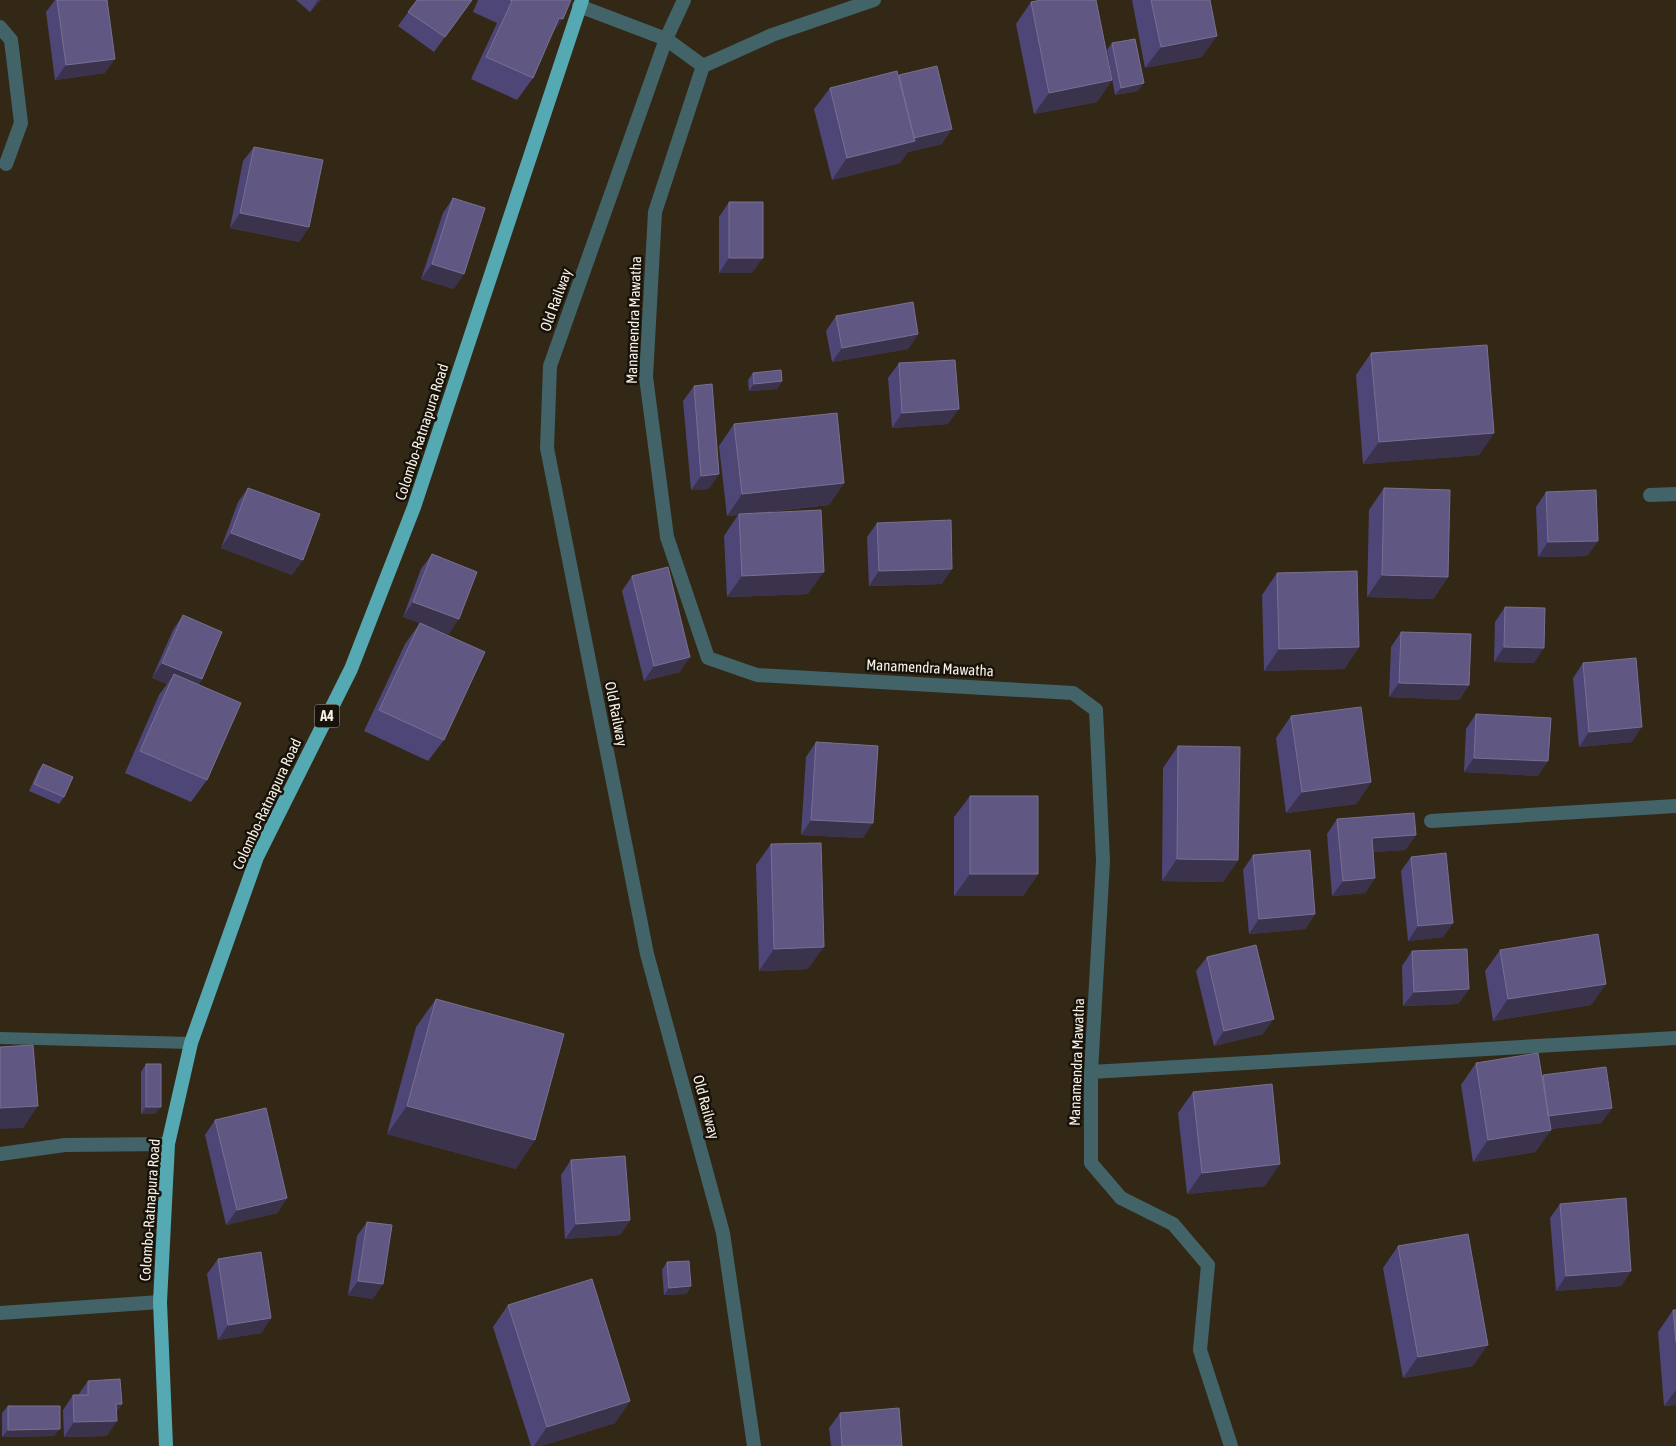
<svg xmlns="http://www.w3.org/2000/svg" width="1676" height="1446" font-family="'Asap Condensed',sans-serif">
<rect width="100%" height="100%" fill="#332816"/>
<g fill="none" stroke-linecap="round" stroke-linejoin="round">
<path stroke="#426468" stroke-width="12" d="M 0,1038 L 191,1043"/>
<path stroke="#426468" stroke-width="14" d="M 684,0 L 666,39 L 550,366 L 547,448 L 647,954 L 723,1233 L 754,1446
M 579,6 L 666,39 L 703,66 L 655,212 L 646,377 L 667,537 L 708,658 L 757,675 L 1073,693 L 1096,710 L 1103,861 L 1091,1072 L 1091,1163 L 1121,1198 L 1173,1224 L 1208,1265 L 1200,1350 L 1231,1446
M 0,27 L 11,40 L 21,123 L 6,164
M 703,66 L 772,35 L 874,0
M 1650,495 L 1676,494
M 1431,821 L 1676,806
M 1091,1072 L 1676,1038
M 0,1154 L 65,1145 L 168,1144
M 0,1313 L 160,1302"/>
<path stroke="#54a9b2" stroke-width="14" d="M 166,1446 L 160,1302 L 168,1144 L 191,1043 L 257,857 L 351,669 L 414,507 L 582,0"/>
</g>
<path fill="#4e4677" d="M 55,0 L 107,0 L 105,73 L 55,80 L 46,12 Z
M 296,0 L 321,0 L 310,12 Z
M 417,0 L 472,0 L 434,52 L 398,26 Z
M 478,0 L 571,0 L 552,34 L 533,78 L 517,100 L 471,79 L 497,23 L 473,12 Z
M 1132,0 L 1210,0 L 1202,57 L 1145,68 Z
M 1031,2 L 1112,80 L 1097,102 L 1034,114 L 1016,24 Z
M 1112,43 L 1138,91 L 1115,95 L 1107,50 Z
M 898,76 L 942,144 L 908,152 L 900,163 L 832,180 L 814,109 L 830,88 Z
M 254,147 L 309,227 L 299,242 L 230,228 L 243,161 Z
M 453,198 L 454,289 L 421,279 L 443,213 Z
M 729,202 L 752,273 L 719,273 L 719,217 Z
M 836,316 L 918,334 L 908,349 L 832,362 L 826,331 Z
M 1371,353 L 1494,433 L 1479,455 L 1363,464 L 1356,375 Z
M 899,363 L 948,424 L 892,428 L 888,378 Z
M 753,373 L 782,381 L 777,389 L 749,391 L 748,380 Z
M 694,386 L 709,489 L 691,490 L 683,401 Z
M 734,424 L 844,483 L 829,505 L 751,514 L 808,594 L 727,597 L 724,536 L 738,515 L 727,516 L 719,446 Z
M 248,488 L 292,575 L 221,548 L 238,502 Z
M 1384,488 L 1448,577 L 1433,599 L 1367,597 L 1369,510 Z
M 1546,492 L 1598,541 L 1587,556 L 1538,557 L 1536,507 Z
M 877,523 L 942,584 L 869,586 L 867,537 Z
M 432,554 L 449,634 L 424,625 L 444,740 L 428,761 L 364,731 L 405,644 L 420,623 L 403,617 L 421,569 Z
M 1277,573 L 1359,647 L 1344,669 L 1264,671 L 1262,595 Z
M 632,576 L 680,672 L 644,681 L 622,591 Z
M 1505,607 L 1534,663 L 1494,662 L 1495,622 Z
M 183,615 L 202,679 L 199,684 L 207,780 L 191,802 L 125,773 L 159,695 L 167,684 L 152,678 L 173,630 Z
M 1401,632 L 1469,685 L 1459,700 L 1389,697 L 1391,647 Z
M 1583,663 L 1632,742 L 1579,747 L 1573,678 Z
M 1476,714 L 1538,776 L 1464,772 L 1466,729 Z
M 1291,716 L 1371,782 L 1356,804 L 1286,813 L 1276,738 Z
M 816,742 L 863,838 L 801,835 L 806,757 Z
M 1178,746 L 1238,860 L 1223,882 L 1162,881 L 1163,768 Z
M 43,764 L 64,797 L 59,804 L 29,791 L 38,771 Z
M 970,796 L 1038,874 L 1023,896 L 954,896 L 954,817 Z
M 1337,819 L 1416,835 L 1405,850 L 1373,852 L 1375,878 L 1365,893 L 1332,896 L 1327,834 Z
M 771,844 L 808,969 L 759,971 L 756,865 Z
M 1253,855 L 1315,914 L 1305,929 L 1249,934 L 1243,870 Z
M 1411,857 L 1453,923 L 1443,937 L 1408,941 L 1401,871 Z
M 1500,950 L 1606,984 L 1591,1005 L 1493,1021 L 1485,971 Z
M 1412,951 L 1469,989 L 1458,1004 L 1403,1006 L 1402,966 Z
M 1207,957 L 1263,1034 L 1214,1046 L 1196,971 Z
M 436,999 L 516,1169 L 387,1134 L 416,1027 Z
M 1476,1063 L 1542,1076 L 1543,1075 L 1612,1108 L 1601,1123 L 1550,1129 L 1551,1130 L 1535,1152 L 1473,1162 L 1461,1085 Z
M 146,1064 L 155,1114 L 141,1114 L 141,1072 Z
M 1193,1092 L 1265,1186 L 1187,1194 L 1178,1113 Z
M 215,1120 L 287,1198 L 277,1213 L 226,1225 L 205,1135 Z
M 571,1160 L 630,1220 L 620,1235 L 565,1239 L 561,1175 Z
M 1560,1204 L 1631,1271 L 1621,1286 L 1556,1291 L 1550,1218 Z
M 367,1222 L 373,1299 L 348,1295 L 357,1236 Z
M 1398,1246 L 1473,1366 L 1403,1378 L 1383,1268 Z
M 218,1259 L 271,1318 L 261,1333 L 218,1340 L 207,1274 Z
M 667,1262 L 691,1286 L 686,1294 L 664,1295 L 662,1270 Z
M 508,1305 L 630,1401 L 615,1423 L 541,1446 L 531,1446 L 493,1327 Z
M 1673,1310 L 1676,1310 L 1676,1405 L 1664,1406 L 1658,1332 Z
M 88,1381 L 122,1404 L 117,1411 L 107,1436 L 64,1437 L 63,1410 L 73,1395 L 78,1395 Z
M 8,1406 L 54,1436 L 2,1437 L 2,1413 Z
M 840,1413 L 902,1446 L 831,1446 L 829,1428 Z"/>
<path fill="#3b324b" d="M 318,0 L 321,0 L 310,12 Z
M 559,18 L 563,19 L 547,41 Z
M 1217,36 L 1202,57 L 1145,68 L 1161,47 Z
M 115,59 L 105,73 L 55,80 L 66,65 Z
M 1112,80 L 1097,102 L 1034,114 L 1049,93 Z
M 1144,83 L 1138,91 L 1115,95 L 1121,88 Z
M 952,129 L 942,144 L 908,152 L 900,163 L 832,180 L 847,158 L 913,138 Z
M 240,213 L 309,227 L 299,242 L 230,228 Z
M 729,258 L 763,258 L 752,273 L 719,273 Z
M 432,264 L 464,274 L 454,289 L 421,279 Z
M 918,334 L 908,349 L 832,362 L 842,348 Z
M 782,381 L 777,389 L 749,391 L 754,384 Z
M 959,409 L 948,424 L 892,428 L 902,413 Z
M 1494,433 L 1479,455 L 1363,464 L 1379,442 Z
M 719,474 L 709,489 L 691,490 L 701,476 Z
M 844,483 L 829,505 L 727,516 L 742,494 Z
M 231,533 L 303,560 L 292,575 L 221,548 Z
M 1598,541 L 1587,556 L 1538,557 L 1548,542 Z
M 952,569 L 942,584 L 869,586 L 879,571 Z
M 824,572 L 808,594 L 727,597 L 742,576 Z
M 1382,575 L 1448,577 L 1433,599 L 1367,597 Z
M 413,602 L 459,619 L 449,634 L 403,617 Z
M 1359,647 L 1344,669 L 1264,671 L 1279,649 Z
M 1504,647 L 1544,648 L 1534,663 L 1494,662 Z
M 690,657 L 680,672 L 644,681 L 654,666 Z
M 162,663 L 202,679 L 192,694 L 174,674 L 167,684 L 152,678 Z
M 1399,683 L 1469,685 L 1459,700 L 1389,697 Z
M 1642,727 L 1632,742 L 1579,747 L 1589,732 Z
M 1474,758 L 1548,761 L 1538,776 L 1464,772 Z
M 1371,782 L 1356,804 L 1286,813 L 1302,792 Z
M 811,820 L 873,823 L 863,838 L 801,835 Z
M 1416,835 L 1405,850 L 1362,853 L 1372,838 Z
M 1177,859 L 1238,860 L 1223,882 L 1162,881 Z
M 970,874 L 1038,874 L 1023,896 L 954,896 Z
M 1375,878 L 1365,893 L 1332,896 L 1343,881 Z
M 1315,914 L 1305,929 L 1249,934 L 1259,919 Z
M 1453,923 L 1443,937 L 1408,941 L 1418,926 Z
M 824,947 L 808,969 L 759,971 L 774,949 Z
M 1606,984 L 1591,1005 L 1493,1021 L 1508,999 Z
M 1469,989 L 1458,1004 L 1403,1006 L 1414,992 Z
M 1274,1019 L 1263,1034 L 1214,1046 L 1224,1031 Z
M 38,1106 L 23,1128 L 0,1129 L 0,1108 Z
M 407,1106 L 535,1140 L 516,1169 L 387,1134 Z
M 146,1107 L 161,1107 L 155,1114 L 141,1114 Z
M 1612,1108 L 1601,1123 L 1538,1130 L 1548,1116 Z
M 1551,1130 L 1535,1152 L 1473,1162 L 1488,1140 Z
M 1280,1164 L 1265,1186 L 1187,1194 L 1202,1173 Z
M 287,1198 L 277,1213 L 226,1225 L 237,1210 Z
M 630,1220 L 620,1235 L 565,1239 L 576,1224 Z
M 1631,1271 L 1621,1286 L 1556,1291 L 1566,1276 Z
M 358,1281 L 383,1284 L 373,1299 L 348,1295 Z
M 691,1286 L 686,1294 L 664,1295 L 669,1288 Z
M 271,1318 L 261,1333 L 218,1340 L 228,1325 Z
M 1488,1345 L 1473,1366 L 1403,1378 L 1418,1357 Z
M 1676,1390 L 1676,1405 L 1664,1406 Z
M 630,1401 L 615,1423 L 541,1446 L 534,1446 L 547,1427 Z
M 116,1404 L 122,1404 L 112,1418 Z
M 117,1421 L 107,1436 L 64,1437 L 74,1422 Z
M 60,1429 L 54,1436 L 2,1437 L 8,1430 Z"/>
<path fill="#605883" stroke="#787092" d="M 57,0 L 107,0 L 115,59 L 66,65 Z
M 417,0 L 472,0 L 445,37 L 408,12 Z
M 510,0 L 571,0 L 563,19 L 559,18 L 533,78 L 486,57 L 512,1 Z
M 1041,0 L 1096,0 L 1112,80 L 1049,93 L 1031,2 Z
M 1151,0 L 1210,0 L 1217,36 L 1161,47 Z
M 1135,39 L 1144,83 L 1121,88 L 1112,43 Z
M 937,66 L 952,129 L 914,138 L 899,75 Z
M 897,71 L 915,141 L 847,158 L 830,88 Z
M 254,147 L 323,160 L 309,227 L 240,213 Z
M 453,198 L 485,208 L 464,274 L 432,264 Z
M 729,202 L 763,202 L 763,258 L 729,258 Z
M 913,302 L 918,334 L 842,348 L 836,316 Z
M 1487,345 L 1494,433 L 1379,442 L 1371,353 Z
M 955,360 L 959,409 L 902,413 L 899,363 Z
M 781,370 L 782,381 L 754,384 L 753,373 Z
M 712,384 L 719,474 L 701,476 L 694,386 Z
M 837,413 L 844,483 L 742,494 L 734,424 Z
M 248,488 L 320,514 L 303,560 L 231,533 Z
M 1384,488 L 1450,490 L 1448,577 L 1382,575 Z
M 1596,490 L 1598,541 L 1548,542 L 1546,492 Z
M 821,510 L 824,572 L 742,576 L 739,514 Z
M 951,520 L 952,569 L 879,571 L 877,523 Z
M 432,554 L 477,572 L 459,619 L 413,602 Z
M 668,567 L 690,657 L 654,666 L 632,576 Z
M 1357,571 L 1359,647 L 1279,649 L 1277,573 Z
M 1505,607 L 1545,608 L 1544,648 L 1504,647 Z
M 183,615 L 222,632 L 202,679 L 162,663 Z
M 420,623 L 485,652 L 444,740 L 379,710 Z
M 1401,632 L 1471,634 L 1469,685 L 1399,683 Z
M 1636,658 L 1642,727 L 1589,732 L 1583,663 Z
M 174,674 L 241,703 L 207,780 L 140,751 Z
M 1361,707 L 1371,782 L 1302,792 L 1291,716 Z
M 1476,714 L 1551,718 L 1548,761 L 1474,758 Z
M 816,742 L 878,746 L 873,823 L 811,820 Z
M 1178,746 L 1240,747 L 1238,860 L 1177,859 Z
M 43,764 L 73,777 L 64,797 L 34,784 Z
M 970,796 L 1038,796 L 1038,874 L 970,874 Z
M 1414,813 L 1416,835 L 1372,838 L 1375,878 L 1343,881 L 1337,819 Z
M 821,843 L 824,947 L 774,949 L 771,844 Z
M 1310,850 L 1315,914 L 1259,919 L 1253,855 Z
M 1446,853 L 1453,923 L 1418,926 L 1411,857 Z
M 1598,934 L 1606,984 L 1508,999 L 1500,950 Z
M 1256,945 L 1274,1019 L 1224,1031 L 1207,957 Z
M 1467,949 L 1469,989 L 1414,992 L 1412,951 Z
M 436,999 L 564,1034 L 535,1140 L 407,1106 Z
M 33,1045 L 38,1106 L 0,1108 L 0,1047 Z
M 1538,1053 L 1551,1130 L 1488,1140 L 1476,1063 Z
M 146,1064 L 161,1064 L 161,1107 L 146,1107 Z
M 1606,1067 L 1612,1108 L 1548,1116 L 1543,1075 Z
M 1272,1084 L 1280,1164 L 1202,1173 L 1193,1092 Z
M 266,1108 L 287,1198 L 237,1210 L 215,1120 Z
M 625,1156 L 630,1220 L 576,1224 L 571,1160 Z
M 1626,1198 L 1631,1271 L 1566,1276 L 1560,1204 Z
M 367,1222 L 392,1225 L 383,1284 L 358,1281 Z
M 1468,1234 L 1488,1345 L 1418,1357 L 1398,1246 Z
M 261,1252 L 271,1318 L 228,1325 L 218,1259 Z
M 689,1261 L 691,1286 L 669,1288 L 667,1262 Z
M 592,1279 L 630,1401 L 547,1427 L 508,1305 Z
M 1673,1310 L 1676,1310 L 1676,1342 Z
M 120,1379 L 122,1404 L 116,1404 L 117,1421 L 74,1422 L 73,1395 L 88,1395 L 88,1381 Z
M 8,1406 L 60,1406 L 60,1429 L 8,1430 Z
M 899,1408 L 902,1446 L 842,1446 L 840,1413 Z"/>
<g text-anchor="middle" stroke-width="5" stroke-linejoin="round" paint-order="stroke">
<rect fill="#17120a" stroke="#b4ada3" stroke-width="1" x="314.5" y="704.5" width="25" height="23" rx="4"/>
<g font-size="14" font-weight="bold" fill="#f7f0e5">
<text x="327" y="721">A4</text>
</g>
<g font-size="15" fill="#f7f0e5" stroke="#17120a">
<text transform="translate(556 300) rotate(-70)" y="5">Old Railway</text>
<text transform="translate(634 320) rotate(-88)" y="5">Manamendra Mawatha</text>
<text transform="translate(422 432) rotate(-72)" y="5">Colombo-Ratnapura Road</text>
<text transform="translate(930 668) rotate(3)" y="5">Manamendra Mawatha</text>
<text transform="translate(616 714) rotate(79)" y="5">Old Railway</text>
<text transform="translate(267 804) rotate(-65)" y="5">Colombo-Ratnapura Road</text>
<text transform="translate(1077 1062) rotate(-88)" y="5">Manamendra Mawatha</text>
<text transform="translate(706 1107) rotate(75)" y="5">Old Railway</text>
<text transform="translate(150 1210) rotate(-86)" y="5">Colombo-Ratnapura Road</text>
</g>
</g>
</svg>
